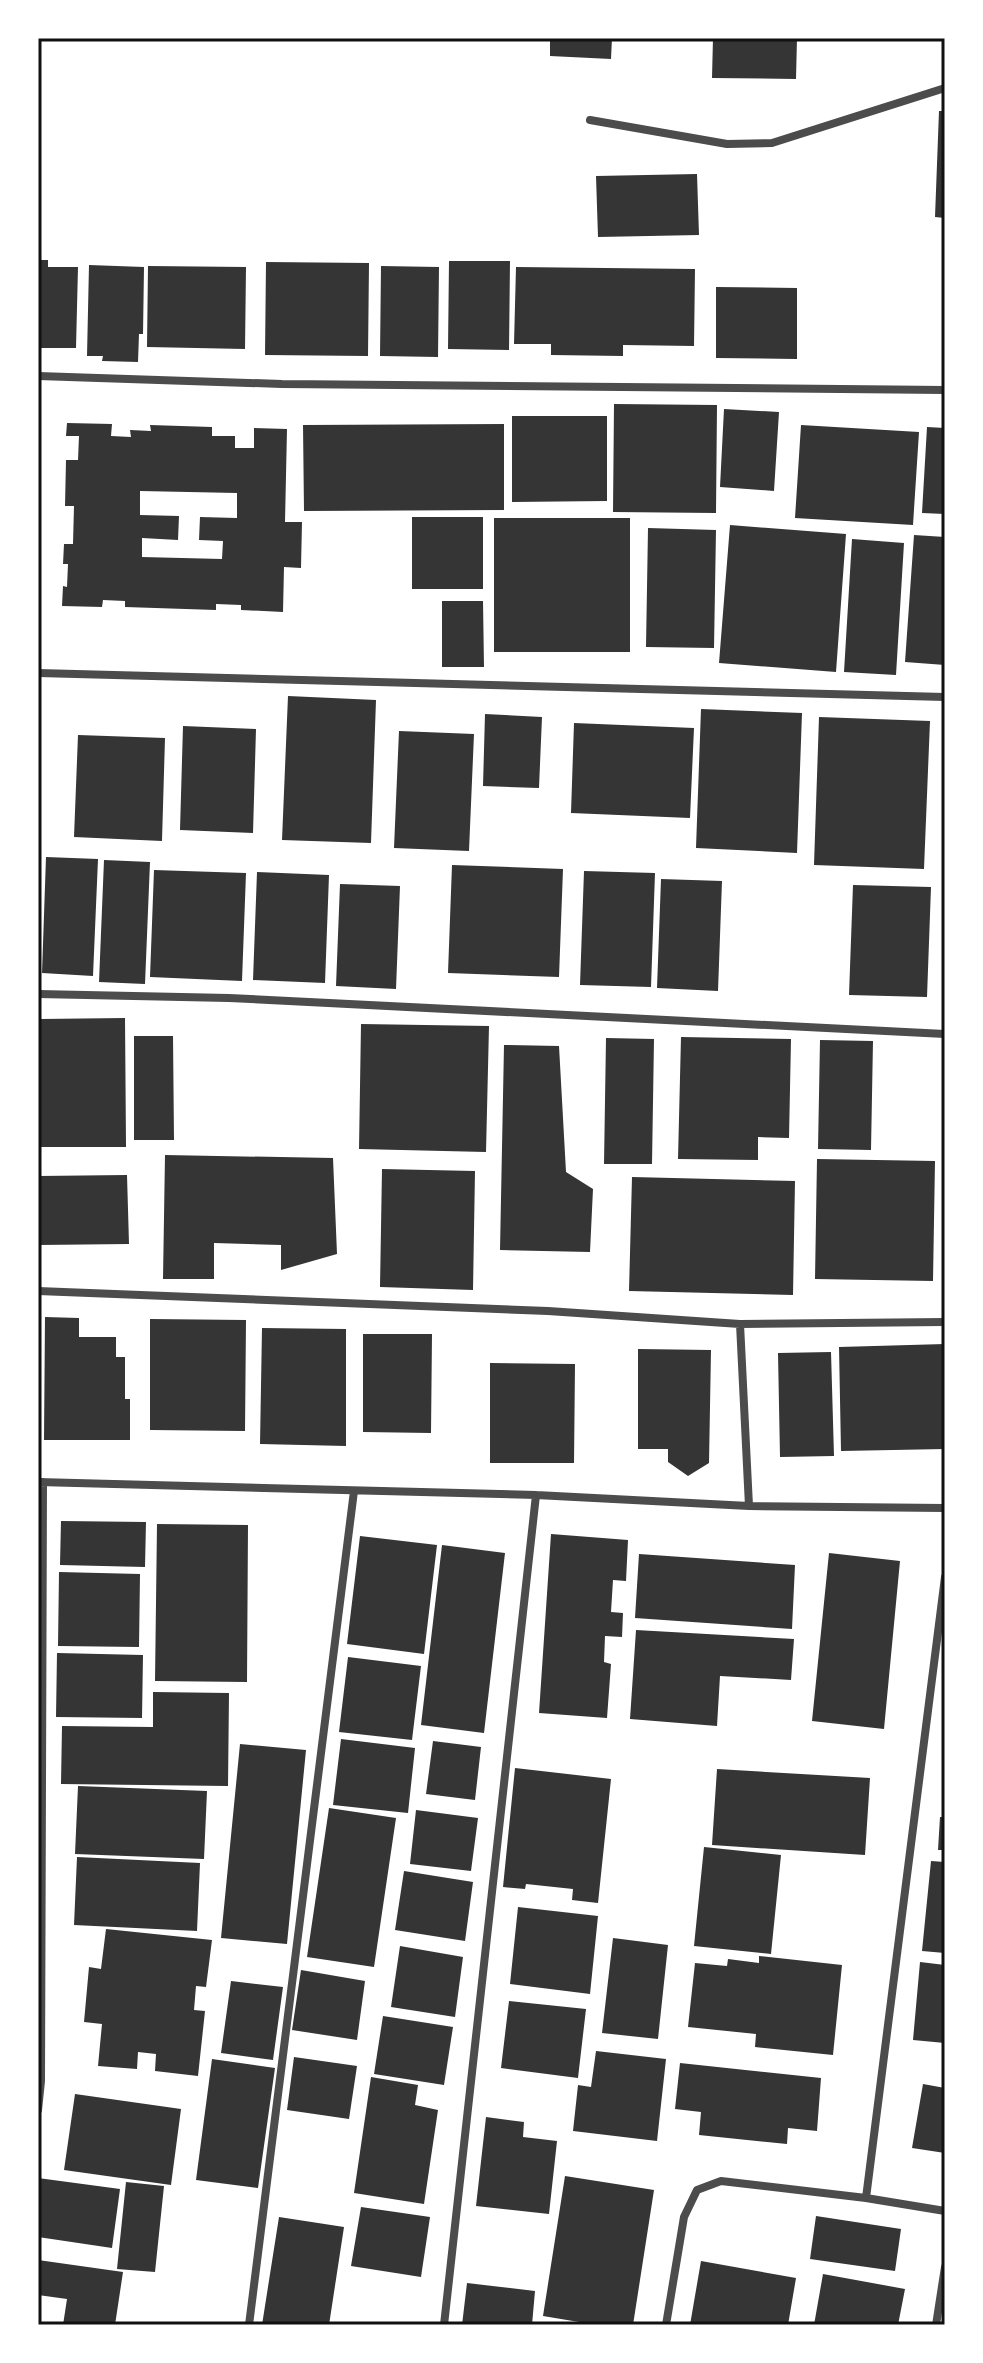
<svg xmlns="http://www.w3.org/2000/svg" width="983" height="2363" font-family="Signika,sans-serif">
<rect width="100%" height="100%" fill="#fff"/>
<path fill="#353535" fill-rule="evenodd" d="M 550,38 L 612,38 L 611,59 L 550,56 Z
M 713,38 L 797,38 L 796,79 L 712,78 Z
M 939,111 L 945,111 L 945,218 L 935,217 Z
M 697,174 L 699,235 L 598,237 L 596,176 Z
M 38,260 L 48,260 L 48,267 L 78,267 L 76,348 L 38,348 Z
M 449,261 L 510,261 L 509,350 L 448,349 Z
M 266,262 L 369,263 L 368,356 L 265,355 Z
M 89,265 L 144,267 L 143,334 L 139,334 L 138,362 L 102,361 L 103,356 L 87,356 Z
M 148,266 L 246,267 L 245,349 L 147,347 Z
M 381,266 L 439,267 L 438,357 L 380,356 Z
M 516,267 L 695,269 L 694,346 L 623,345 L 623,356 L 551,355 L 551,344 L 514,344 Z
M 716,287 L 797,288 L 797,359 L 716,358 Z
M 614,404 L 717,405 L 716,513 L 613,512 Z
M 724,409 L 779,412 L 774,491 L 720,487 Z
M 512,416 L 607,416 L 607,501 L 512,502 Z
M 67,423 L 112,424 L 111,436 L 131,437 L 130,430 L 151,431 L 150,425 L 212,427 L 212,436 L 235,436 L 235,448 L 254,448 L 254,428 L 287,429 L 285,522 L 302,522 L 301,568 L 284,567 L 283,612 L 241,610 L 241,605 L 216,604 L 216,610 L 125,607 L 125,601 L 103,600 L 102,607 L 62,606 L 63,586 L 67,587 L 68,564 L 63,564 L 64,544 L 73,544 L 74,506 L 65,506 L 66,460 L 78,460 L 79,436 L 66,436 ZM 140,491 L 237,493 L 237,518 L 200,517 L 199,540 L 223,541 L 222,559 L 142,557 L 142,538 L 178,540 L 179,516 L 140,515 Z
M 504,424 L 504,510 L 304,511 L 303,425 Z
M 801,425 L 919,432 L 913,525 L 795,518 Z
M 927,427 L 945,428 L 945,514 L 922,513 Z
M 412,517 L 483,517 L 483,589 L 412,589 Z
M 494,518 L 630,518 L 630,652 L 494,652 Z
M 730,525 L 846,534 L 836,672 L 719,663 Z
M 648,528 L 716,530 L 714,648 L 646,647 Z
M 914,535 L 945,537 L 945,665 L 905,662 Z
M 852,539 L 904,543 L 896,675 L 844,672 Z
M 442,601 L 483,601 L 484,667 L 442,667 Z
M 288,696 L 376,700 L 371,843 L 282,840 Z
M 701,709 L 802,713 L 797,853 L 696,848 Z
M 485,714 L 542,717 L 539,788 L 483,786 Z
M 819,717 L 930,721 L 924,869 L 814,865 Z
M 574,723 L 694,728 L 690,818 L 571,813 Z
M 183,726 L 256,729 L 253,833 L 180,830 Z
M 399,731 L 474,734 L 469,851 L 394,848 Z
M 78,735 L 165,738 L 162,841 L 74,837 Z
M 46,857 L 98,859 L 93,976 L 42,973 Z
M 104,860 L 150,862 L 145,984 L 99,982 Z
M 452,865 L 563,869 L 559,977 L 448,973 Z
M 154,870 L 246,873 L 242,981 L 150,977 Z
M 584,871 L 655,873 L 651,987 L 580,985 Z
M 257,872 L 329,875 L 325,983 L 253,980 Z
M 661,879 L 722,881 L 718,991 L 657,988 Z
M 340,884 L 400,886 L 396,989 L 336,986 Z
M 853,885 L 931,887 L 927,997 L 849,995 Z
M 125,1018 L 126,1147 L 41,1147 L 40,1019 Z
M 361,1024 L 489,1026 L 486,1152 L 359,1149 Z
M 134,1036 L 173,1036 L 174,1140 L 134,1140 Z
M 681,1037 L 791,1039 L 789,1138 L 758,1137 L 758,1160 L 678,1159 Z
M 606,1038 L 654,1039 L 652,1164 L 604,1164 Z
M 820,1040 L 873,1041 L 871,1150 L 818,1149 Z
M 504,1045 L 559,1046 L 566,1172 L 593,1189 L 590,1252 L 500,1250 Z
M 165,1155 L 333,1158 L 337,1254 L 281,1270 L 281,1245 L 214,1243 L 214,1279 L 163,1279 Z
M 817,1159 L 935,1161 L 933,1281 L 815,1279 Z
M 382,1169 L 475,1171 L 473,1290 L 380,1287 Z
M 127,1175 L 129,1244 L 38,1245 L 38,1176 Z
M 632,1177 L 795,1181 L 793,1295 L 629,1291 Z
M 45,1317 L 79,1318 L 79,1337 L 116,1337 L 116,1357 L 125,1357 L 125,1399 L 130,1399 L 130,1440 L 44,1440 Z
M 150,1319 L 246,1320 L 245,1431 L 150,1430 Z
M 262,1328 L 346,1329 L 346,1446 L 260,1444 Z
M 363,1334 L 432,1334 L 431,1433 L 363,1432 Z
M 945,1344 L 945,1449 L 841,1451 L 839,1347 Z
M 638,1349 L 711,1350 L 709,1463 L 688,1476 L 668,1462 L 668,1449 L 638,1449 Z
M 831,1352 L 834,1456 L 780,1457 L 778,1353 Z
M 490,1363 L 575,1364 L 574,1463 L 490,1463 Z
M 61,1521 L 146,1522 L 145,1567 L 60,1565 Z
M 157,1524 L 248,1525 L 247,1682 L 155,1681 Z
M 551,1534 L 628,1540 L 626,1581 L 613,1580 L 611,1612 L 623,1613 L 622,1637 L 605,1636 L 604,1662 L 611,1664 L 607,1718 L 539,1713 Z
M 360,1536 L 437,1545 L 424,1654 L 347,1644 Z
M 442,1545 L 505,1553 L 484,1733 L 421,1725 Z
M 829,1553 L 900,1561 L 884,1729 L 812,1721 Z
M 639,1554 L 795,1565 L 792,1629 L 635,1618 Z
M 59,1572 L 140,1574 L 139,1647 L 58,1646 Z
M 636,1630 L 794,1639 L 791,1680 L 720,1676 L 717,1726 L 630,1719 Z
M 57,1653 L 143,1655 L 142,1718 L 56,1717 Z
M 348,1657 L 421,1666 L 412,1740 L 339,1732 Z
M 153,1692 L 229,1693 L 228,1786 L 61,1784 L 62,1726 L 153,1727 Z
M 341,1739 L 415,1748 L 408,1813 L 333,1805 Z
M 433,1741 L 481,1747 L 475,1800 L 426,1794 Z
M 240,1744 L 306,1750 L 287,1944 L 221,1938 Z
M 515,1768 L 611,1779 L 598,1903 L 572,1900 L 573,1889 L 526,1884 L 525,1889 L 503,1887 Z
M 717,1769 L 870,1778 L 865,1855 L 712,1845 Z
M 78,1786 L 207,1791 L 204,1859 L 75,1854 Z
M 329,1808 L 396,1818 L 374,1967 L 307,1957 Z
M 416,1810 L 478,1818 L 471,1871 L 410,1864 Z
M 940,1817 L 945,1817 L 945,1850 L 938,1850 Z
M 704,1847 L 781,1855 L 771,1954 L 694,1946 Z
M 77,1857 L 200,1863 L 197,1931 L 74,1925 Z
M 931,1861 L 945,1862 L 945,1953 L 922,1951 Z
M 404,1871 L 473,1882 L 465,1941 L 395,1930 Z
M 518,1907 L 598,1916 L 590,1994 L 510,1984 Z
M 106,1929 L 212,1940 L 206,1987 L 196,1986 L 194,2010 L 205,2011 L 198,2076 L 155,2071 L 156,2054 L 138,2052 L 137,2069 L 98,2066 L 102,2024 L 84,2022 L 89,1967 L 101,1969 Z
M 613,1938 L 668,1945 L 658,2039 L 602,2033 Z
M 400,1946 L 463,1957 L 455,2017 L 391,2007 Z
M 759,1956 L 842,1965 L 833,2055 L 755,2047 L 756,2034 L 688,2027 L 695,1963 L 727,1966 L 728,1959 L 759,1963 Z
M 920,1962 L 945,1965 L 945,2043 L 913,2040 Z
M 301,1970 L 365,1981 L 357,2040 L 292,2030 Z
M 231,1981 L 283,1987 L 273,2060 L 221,2053 Z
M 509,2001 L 586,2009 L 578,2078 L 501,2068 Z
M 383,2016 L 453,2027 L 444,2085 L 374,2074 Z
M 596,2051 L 666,2059 L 657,2141 L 573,2131 L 578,2085 L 591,2087 Z
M 294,2057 L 357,2066 L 349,2119 L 287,2110 Z
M 212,2059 L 275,2068 L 258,2188 L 196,2180 Z
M 680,2063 L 821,2078 L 817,2131 L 788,2128 L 787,2144 L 699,2135 L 701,2112 L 675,2109 Z
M 371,2077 L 418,2085 L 415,2105 L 438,2110 L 424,2204 L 354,2193 Z
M 923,2084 L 945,2088 L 945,2153 L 912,2148 Z
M 75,2094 L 181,2109 L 171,2185 L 64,2170 Z
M 486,2117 L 524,2122 L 523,2137 L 557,2141 L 549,2214 L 476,2206 Z
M 565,2176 L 654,2190 L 633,2325 L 597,2325 L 543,2316 Z
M 38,2178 L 120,2189 L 112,2248 L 38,2237 Z
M 126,2182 L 164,2186 L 155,2272 L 117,2269 Z
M 361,2207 L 430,2217 L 421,2277 L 351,2266 Z
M 816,2216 L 901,2229 L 895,2271 L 810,2259 Z
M 279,2217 L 344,2227 L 329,2325 L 262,2325 Z
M 38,2260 L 123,2272 L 115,2325 L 63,2325 L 67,2299 L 38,2295 Z
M 701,2261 L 796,2278 L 788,2325 L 690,2325 Z
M 823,2274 L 905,2289 L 898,2325 L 814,2325 Z
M 467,2283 L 535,2291 L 532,2325 L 462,2325 Z"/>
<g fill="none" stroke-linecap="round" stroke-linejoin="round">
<path stroke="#4c4c4c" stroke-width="8" d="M 590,120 L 727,144 L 772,143 L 945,88
M 38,376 L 282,384 L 945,390
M 38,673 L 945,697
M 38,994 L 229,998 L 945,1034
M 38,1291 L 548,1311 L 740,1324 L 945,1322
M 740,1324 L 749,1506
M 38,1482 L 536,1495 L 749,1506 L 945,1508
M 38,2110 L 41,2081 L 43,1482
M 866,2198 L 945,1577
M 249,2325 L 354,1491
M 444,2325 L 536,1495
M 666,2325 L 684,2217 L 697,2190 L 721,2181 L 866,2198 L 945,2211
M 936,2325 L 945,2267"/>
</g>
<rect width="983" height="2363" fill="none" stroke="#ffffff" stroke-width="80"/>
<rect x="40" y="40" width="903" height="2283" fill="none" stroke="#111" stroke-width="3"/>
</svg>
